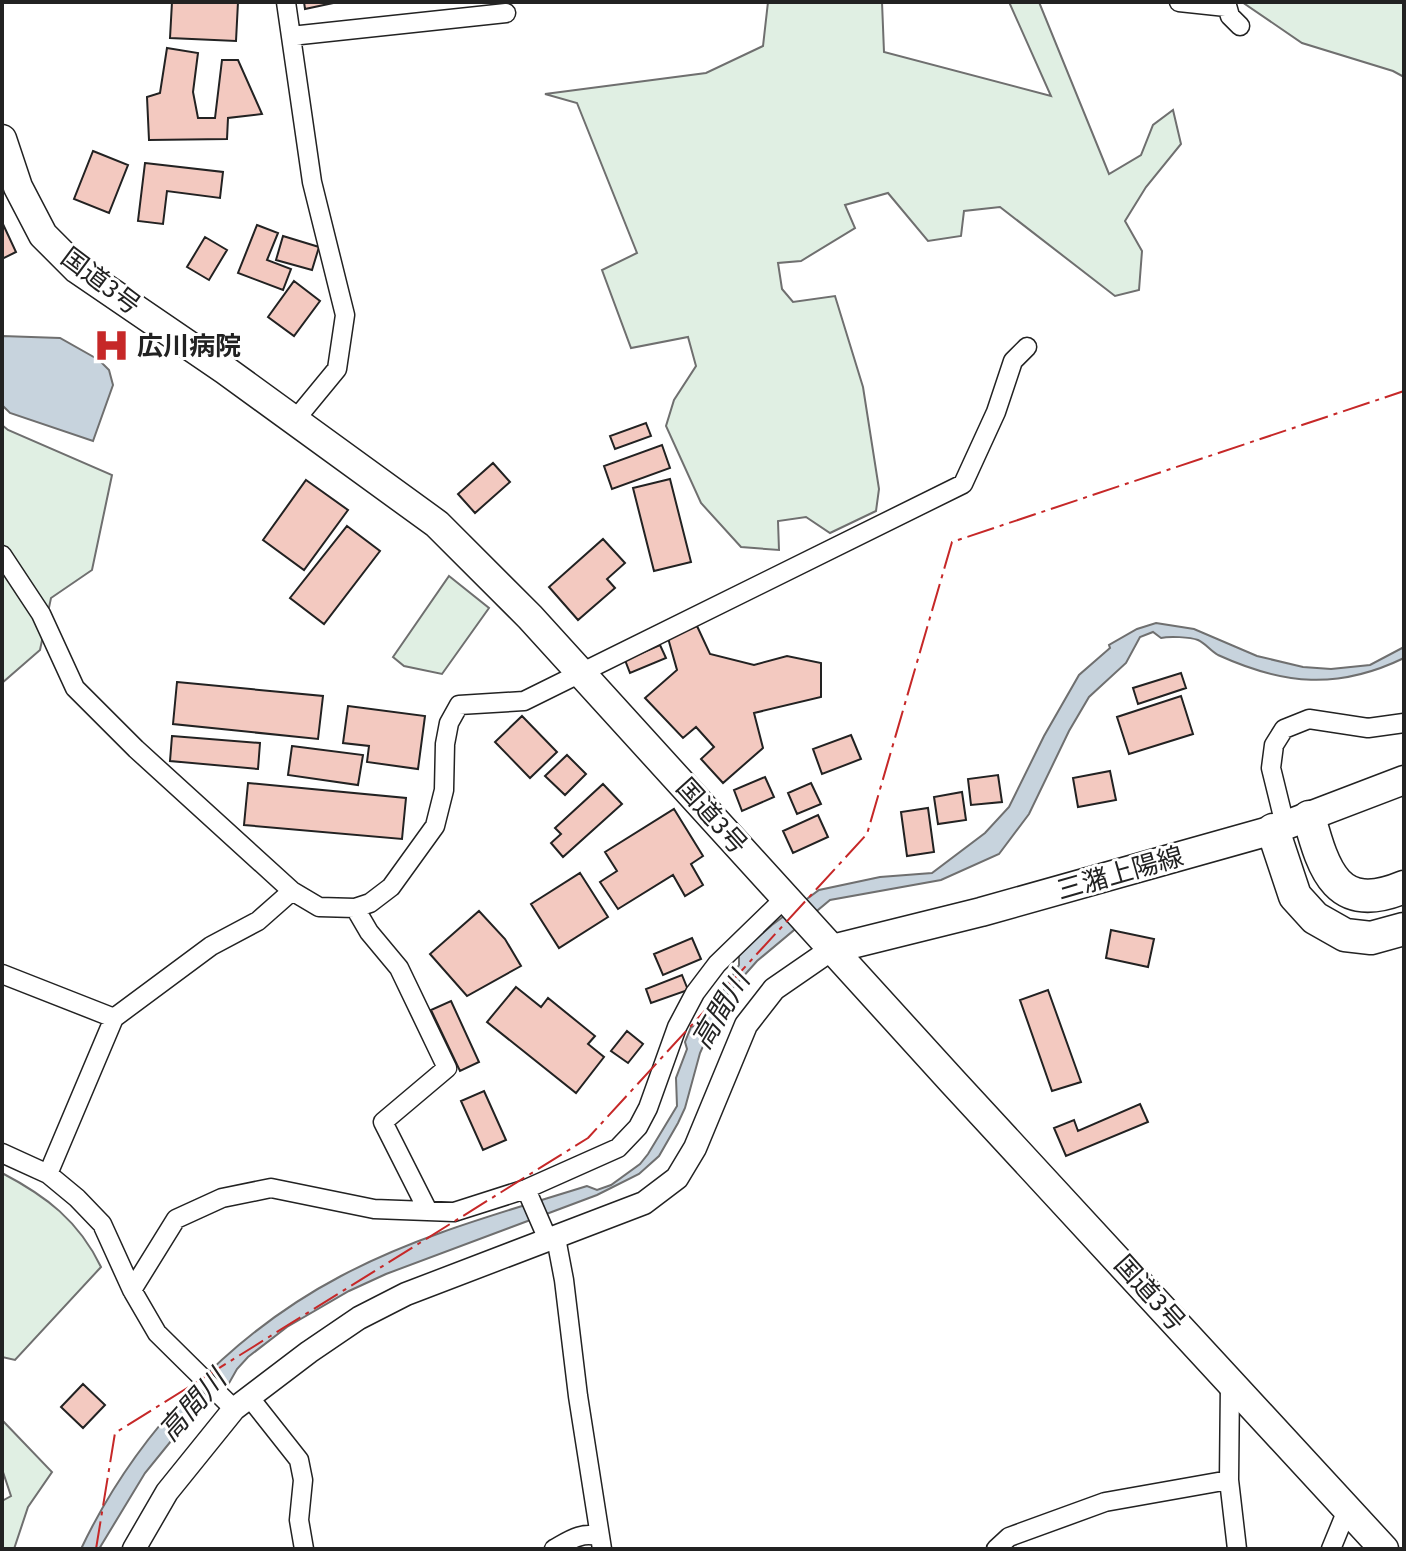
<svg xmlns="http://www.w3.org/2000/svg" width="1406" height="1551" font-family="'Fira Sans','Noto Sans JP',sans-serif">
<rect width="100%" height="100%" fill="#fff"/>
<path fill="#e0efe3" stroke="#6f6f6f" stroke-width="2" d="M 768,2 L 882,2 L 884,52 L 1051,96 L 1009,2 L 1039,2 L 1109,174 L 1141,155 L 1153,125 L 1173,110 L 1181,144 L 1146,187 L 1125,221 L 1142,251 L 1139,290 L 1115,296 L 1000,207 L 964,211 L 961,236 L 928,241 L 888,193 L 845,205 L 855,228 L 801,261 L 778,263 L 782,289 L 793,302 L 835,296 L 863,387 L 879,489 L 876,511 L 830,533 L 806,517 L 778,521 L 779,550 L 741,547 L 701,503 L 666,426 L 674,400 L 696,366 L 688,337 L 631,348 L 602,270 L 637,253 L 577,103 L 545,94 L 706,73 L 763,46 Z
M 1242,2 L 1404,2 L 1404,77 L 1393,71 L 1302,43 Z
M 2,425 L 8,430 L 112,475 L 92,570 L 51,598 L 40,650 L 2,683 Z
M 449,576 L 489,608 L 442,674 L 404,666 L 393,657 Z
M 2,1173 C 46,1196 79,1221 101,1267 L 15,1360 L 2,1357 Z
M 2,1420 L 52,1472 L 28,1507 L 14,1549 L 2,1549 L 2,1501 L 11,1496 L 2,1469 Z"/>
<path fill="#c7d3dd" stroke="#6f6f6f" stroke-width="2" d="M 2,336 L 60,338 L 99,360 L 109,370 L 113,385 L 93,441 L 10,413 L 2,405 Z
M 1156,623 L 1194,629 L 1257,656 L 1303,667 L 1331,669 L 1370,665 L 1404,647 L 1404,658 C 1338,690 1284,685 1218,655 C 1211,651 1205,643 1198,640 C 1190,637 1169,636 1161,638 L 1153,632 L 1140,637 L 1126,663 L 1089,697 L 1069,731 L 1029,814 L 999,854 L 941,880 L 830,900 L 757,961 L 725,997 L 700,1053 L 685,1108 L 678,1123 L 659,1156 L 639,1174 L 597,1195 L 386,1274 L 349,1291 L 287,1327 L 248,1357 L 237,1369 L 228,1385 L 171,1441 L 145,1473 L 99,1549 L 81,1549 C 135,1435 229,1335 341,1276 C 418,1235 504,1212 587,1186 L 597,1190 L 611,1185 L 640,1164 L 648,1154 L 677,1106 L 676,1078 L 687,1049 L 685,1042 L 691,1027 L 703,1024 L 739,965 L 739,954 L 772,925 L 819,890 L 880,877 L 932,873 L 985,833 L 1009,807 L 1044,736 L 1079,675 L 1110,648 L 1109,645 L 1137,629 Z"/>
<path fill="#f3c9c0" stroke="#222" stroke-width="2" d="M 172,2 L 238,2 L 236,41 L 170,38 Z
M 304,2 L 338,2 L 305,9 Z
M 167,48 L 198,53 L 193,92 L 198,118 L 215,118 L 222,60 L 238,60 L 262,114 L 228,118 L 227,139 L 149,140 L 147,97 L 160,93 Z
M 93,151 L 128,165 L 109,213 L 74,199 Z
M 145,163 L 223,172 L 220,198 L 167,191 L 163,224 L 138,221 Z
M 2,222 L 16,252 L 2,259 Z
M 257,225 L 278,233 L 267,260 L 291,269 L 283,290 L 238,273 Z
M 283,236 L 319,247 L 312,270 L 276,260 Z
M 205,237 L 227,250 L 209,280 L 187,267 Z
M 294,281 L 320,301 L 294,336 L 268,317 Z
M 646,423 L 651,436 L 615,449 L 610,436 Z
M 662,445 L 670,468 L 612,489 L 604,466 Z
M 493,463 L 510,482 L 475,513 L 458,494 Z
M 670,479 L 691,562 L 654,571 L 633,488 Z
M 306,480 L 348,510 L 304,570 L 263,540 Z
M 347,526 L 380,551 L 324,624 L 290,598 Z
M 603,539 L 625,563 L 607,579 L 615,588 L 578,620 L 549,587 Z
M 697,626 L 710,654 L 754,665 L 787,656 L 821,663 L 821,697 L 754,713 L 763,748 L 723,783 L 701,759 L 714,747 L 696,727 L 683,738 L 645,698 L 677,670 L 668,638 Z
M 660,645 L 666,658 L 630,673 L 625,660 Z
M 1181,673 L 1186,688 L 1138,704 L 1133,688 Z
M 177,682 L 323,696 L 318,739 L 173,724 Z
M 1181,696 L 1193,734 L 1129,754 L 1117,717 Z
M 348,706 L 425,716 L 418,769 L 367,762 L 369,746 L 343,743 Z
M 522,716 L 557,752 L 530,778 L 495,742 Z
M 851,735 L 861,759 L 822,774 L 813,749 Z
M 172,736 L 260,743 L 258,769 L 170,761 Z
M 292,746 L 363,755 L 358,785 L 288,775 Z
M 567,755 L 586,774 L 565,795 L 545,776 Z
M 1110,771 L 1116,800 L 1078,807 L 1073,778 Z
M 998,775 L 1002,802 L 971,805 L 968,779 Z
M 765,777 L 774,797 L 742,811 L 734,790 Z
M 248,783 L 406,798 L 402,839 L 244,825 Z
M 811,783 L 821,804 L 797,814 L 788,793 Z
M 603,784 L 622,804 L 563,857 L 551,843 L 561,834 L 555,828 Z
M 962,792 L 966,820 L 938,824 L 934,797 Z
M 928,808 L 934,852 L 907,856 L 901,812 Z
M 674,809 L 703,856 L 691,864 L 703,885 L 685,896 L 673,875 L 618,909 L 600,882 L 617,871 L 605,852 Z
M 818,815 L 828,837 L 793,853 L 783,831 Z
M 580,873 L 608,917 L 559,948 L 531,904 Z
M 479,911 L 505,939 L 521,966 L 467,996 L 430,954 Z
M 1111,930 L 1154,939 L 1148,967 L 1106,958 Z
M 692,938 L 701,959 L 663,975 L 654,954 Z
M 682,975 L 688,990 L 651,1003 L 646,989 Z
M 516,987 L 541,1007 L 548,998 L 595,1036 L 588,1044 L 604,1057 L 576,1093 L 487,1022 Z
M 1048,990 L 1081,1082 L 1052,1091 L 1020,1000 Z
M 451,1001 L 479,1062 L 460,1071 L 431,1010 Z
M 627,1031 L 643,1044 L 628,1063 L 611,1051 Z
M 484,1091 L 506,1140 L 483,1150 L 461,1101 Z
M 1140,1104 L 1148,1122 L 1066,1156 L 1054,1128 L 1074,1120 L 1078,1131 Z
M 83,1384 L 105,1405 L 83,1428 L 61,1407 Z"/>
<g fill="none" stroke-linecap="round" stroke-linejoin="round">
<defs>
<path id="minor" d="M 286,2 L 312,182 L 345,315 L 337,369 L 295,420
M 1179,2 L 1226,7
M 1226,2 L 1230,16 L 1240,26
M 291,36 L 506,13
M 2,555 L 41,614 L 75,688 L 136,749 L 292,891 L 319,907 L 355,908 L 370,903 L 391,887 L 435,826 L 444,790 L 445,744 L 449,723 L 459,705 L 524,701 L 963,484 L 996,412 L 1013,361 L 1027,347
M 1285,825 L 1271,768 L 1274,745 L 1284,729 L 1309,719 L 1368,728 L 1404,723
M 355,908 L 369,932 L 399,968 L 447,1068 L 383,1122 L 428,1211
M 2,974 L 114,1018
M 2,1153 L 48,1174 L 77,1198 L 102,1224 L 132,1290 L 157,1333 L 234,1409
M 48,1174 L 114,1018 L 211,946 L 258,921 L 292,891
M 526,1189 L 549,1242
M 556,1238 L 564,1280 L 578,1396 L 602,1549
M 132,1290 L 176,1219 L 222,1198 L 271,1188 L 374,1209 L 454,1212 L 526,1189 L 618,1148 L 638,1127 L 648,1108 L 677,1027 L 695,993 L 717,964 L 786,897
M 1230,1383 L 1229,1480 L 1237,1549
M 250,1398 L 299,1460 L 303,1480 L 299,1520 L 304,1549
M 554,1549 C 570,1540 582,1531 600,1537
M 996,1549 L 1009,1537 L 1105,1502 L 1229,1480
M 1331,1549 L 1347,1510"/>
<path id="tertiary" d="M 134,1549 L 167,1492 L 234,1409 L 309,1352 L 359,1318 L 406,1294 L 644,1203 L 677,1178 L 695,1148 L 746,1025 L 774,989 L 832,949"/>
<path id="primary" d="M 832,949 L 981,912 L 1273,830 L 1404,780"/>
<path id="trunk" d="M 2,139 L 18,187 L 43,235 L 77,269 L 225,370 L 437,524 L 530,617 L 953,1082 L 1384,1549"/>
<path id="motorway" d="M 1309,817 C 1324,871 1337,915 1404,887
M 1273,830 L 1295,896 L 1315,918 L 1345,935 L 1371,938 L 1404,929"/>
</defs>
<use href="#minor" stroke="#222" stroke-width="21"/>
<use href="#tertiary" stroke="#222" stroke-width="25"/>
<use href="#primary" stroke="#222" stroke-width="31"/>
<use href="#trunk" stroke="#222" stroke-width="31"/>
<use href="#motorway" stroke="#222" stroke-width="35"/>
<use href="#minor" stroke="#fff" stroke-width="18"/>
<use href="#tertiary" stroke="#fff" stroke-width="22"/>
<use href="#primary" stroke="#fff" stroke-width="28"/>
<use href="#trunk" stroke="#fff" stroke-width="28"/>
<use href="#motorway" stroke="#fff" stroke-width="32"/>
<path stroke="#c62828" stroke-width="2" stroke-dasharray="28 6 4 6" stroke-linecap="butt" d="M 96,1549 L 115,1433 L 588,1138 L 867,834 L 952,542 L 1404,391"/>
</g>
<defs>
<symbol id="hospital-bare" viewBox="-9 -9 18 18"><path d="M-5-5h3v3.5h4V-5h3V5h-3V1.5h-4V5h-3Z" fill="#c62828" stroke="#fff" stroke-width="2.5" paint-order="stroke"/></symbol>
</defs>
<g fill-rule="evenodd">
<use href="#hospital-bare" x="86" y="320" width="51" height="51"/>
</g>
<g text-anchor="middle" stroke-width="6" stroke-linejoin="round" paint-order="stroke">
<g font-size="26" fill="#222" stroke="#fff">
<text transform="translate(101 281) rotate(37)" y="9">国道3号</text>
<text transform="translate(712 816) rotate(48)" y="9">国道3号</text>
<text transform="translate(1120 873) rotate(-16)" y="9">三潴上陽線</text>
<text transform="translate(1150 1293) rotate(48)" y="9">国道3号</text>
</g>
<g font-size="26" font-weight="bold" fill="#222" stroke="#fff" text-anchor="start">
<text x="137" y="355">広川病院</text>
</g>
<g font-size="28" font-style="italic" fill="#222" stroke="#fff">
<text transform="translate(720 1010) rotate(-59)" y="10">高間川</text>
<text transform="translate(192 1405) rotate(-48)" y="10">高間川</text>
</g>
</g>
<rect width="1406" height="1551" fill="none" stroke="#222222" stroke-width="8"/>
</svg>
